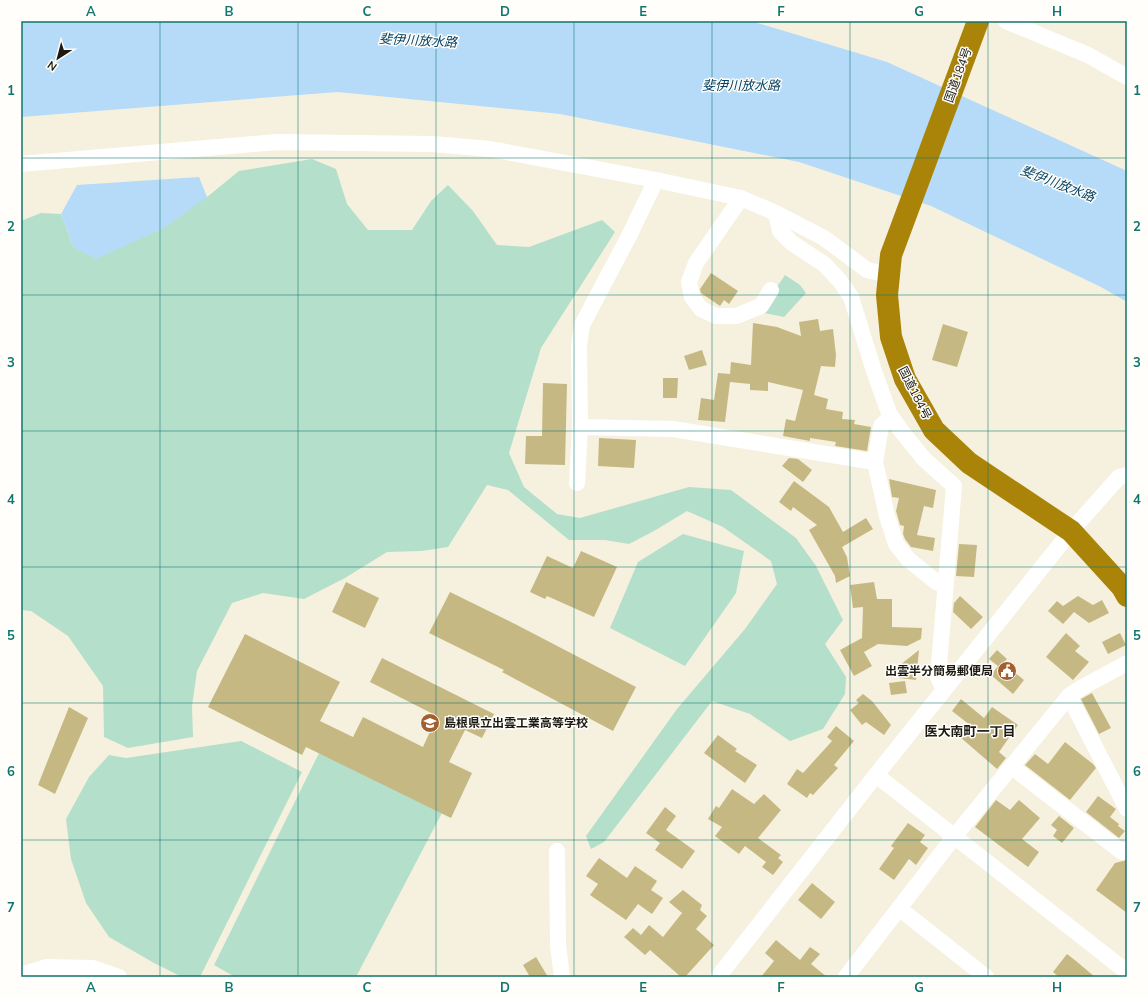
<svg xmlns="http://www.w3.org/2000/svg" width="1148" height="998" font-family="Mulish,'Noto Sans JP',sans-serif">
<rect width="100%" height="100%" fill="#f6f1de"/>
<path fill="#b4dfca" d="M 312,159 L 336,169 L 347,204 L 368,230 L 412,230 L 431,201 L 448,185 L 473,211 L 497,245 L 529,247 L 602,220 L 615,232 L 541,348 L 509,453 L 524,487 L 557,514 L 580,518 L 689,487 L 731,490 L 796,538 L 816,566 L 843,620 L 825,644 L 846,677 L 845,694 L 823,729 L 790,741 L 750,714 L 712,701 L 604,842 L 591,849 L 586,836 L 677,709 L 745,629 L 777,584 L 771,561 L 723,527 L 687,511 L 654,531 L 629,544 L 605,540 L 569,540 L 508,490 L 487,485 L 448,547 L 422,551 L 387,552 L 345,578 L 304,599 L 263,593 L 232,603 L 197,671 L 192,706 L 193,737 L 128,748 L 104,737 L 103,686 L 68,636 L 31,611 L 21,610 L 21,221 L 41,213 L 61,214 L 74,248 L 207,197 L 239,171 Z
M 785,275 L 800,285 L 806,293 L 784,317 L 760,312 Z
M 683,534 L 744,551 L 736,593 L 685,666 L 610,628 L 638,562 Z
M 241,741 L 302,772 L 200,977 L 182,977 L 154,963 L 109,937 L 86,903 L 71,859 L 66,819 L 89,777 L 109,755 L 126,758 Z
M 322,747 L 444,809 L 356,977 L 235,977 L 214,965 Z"/>
<path fill="#b5dbf9" d="M 21,21 L 751,21 L 887,62 L 1127,171 L 1127,302 L 1101,287 L 931,206 L 799,162 L 560,114 L 338,92 L 21,117 Z
M 199,177 L 207,197 L 164,228 L 96,259 L 74,248 L 61,214 L 77,185 Z"/>
<path fill="#c6b883" d="M 711,273 L 738,291 L 729,304 L 724,300 L 720,306 L 701,293 L 700,289 Z
M 818,319 L 820,331 L 833,329 L 836,355 L 835,367 L 821,366 L 814,395 L 828,399 L 826,409 L 843,412 L 842,419 L 855,420 L 854,424 L 871,427 L 867,451 L 835,446 L 836,442 L 810,438 L 810,441 L 783,436 L 786,419 L 795,421 L 803,390 L 768,382 L 768,391 L 750,390 L 750,384 L 730,382 L 725,422 L 698,420 L 701,398 L 714,400 L 718,373 L 730,374 L 731,362 L 751,365 L 753,323 L 777,327 L 801,336 L 799,322 Z
M 943,324 L 968,332 L 957,367 L 932,360 Z
M 702,350 L 707,365 L 689,370 L 684,356 Z
M 663,378 L 678,378 L 677,398 L 663,398 Z
M 543,383 L 567,384 L 565,465 L 525,464 L 526,436 L 542,436 Z
M 599,438 L 636,440 L 634,468 L 598,466 Z
M 789,458 L 798,459 L 812,470 L 803,482 L 782,466 Z
M 889,479 L 936,490 L 933,508 L 924,506 L 917,535 L 935,538 L 933,551 L 911,547 L 905,539 L 903,534 L 904,526 L 900,525 L 896,511 L 899,498 L 892,497 Z
M 794,481 L 829,507 L 843,532 L 866,518 L 873,529 L 842,547 L 847,557 L 850,576 L 836,583 L 835,576 L 809,530 L 817,525 L 793,507 L 791,511 L 779,502 Z
M 959,544 L 977,545 L 974,577 L 956,576 Z
M 581,551 L 617,567 L 594,617 L 547,596 L 545,599 L 530,592 L 547,556 L 573,568 Z
M 346,582 L 379,598 L 365,628 L 332,612 Z
M 874,582 L 877,599 L 892,599 L 892,627 L 922,628 L 921,639 L 907,646 L 878,644 L 864,652 L 872,666 L 854,676 L 840,650 L 862,638 L 863,607 L 853,608 L 850,585 Z
M 450,592 L 515,624 L 636,687 L 613,731 L 502,672 L 504,670 L 429,633 Z
M 960,596 L 983,617 L 971,629 L 953,612 L 954,603 Z
M 1078,596 L 1093,605 L 1102,600 L 1109,613 L 1089,623 L 1074,612 L 1063,624 L 1048,611 L 1057,601 L 1063,606 Z
M 1066,633 L 1080,646 L 1075,651 L 1089,662 L 1073,680 L 1046,657 Z
M 1120,633 L 1126,645 L 1108,654 L 1102,642 Z
M 245,634 L 340,682 L 320,721 L 353,737 L 363,717 L 423,747 L 437,716 L 370,682 L 382,658 L 494,714 L 482,738 L 465,730 L 449,762 L 472,773 L 451,818 L 306,747 L 302,755 L 208,707 Z
M 919,650 L 916,680 L 899,678 L 900,665 Z
M 997,650 L 1007,659 L 1003,663 L 1024,680 L 1013,694 L 991,675 L 998,666 L 989,659 Z
M 905,681 L 907,693 L 891,695 L 889,683 Z
M 1092,693 L 1111,728 L 1099,734 L 1081,699 Z
M 863,694 L 872,701 L 891,725 L 884,735 L 866,722 L 862,725 L 850,710 L 859,703 L 856,700 Z
M 961,699 L 984,718 L 992,707 L 1018,725 L 999,752 L 1006,758 L 997,769 L 960,737 L 970,725 L 952,711 Z
M 69,707 L 88,718 L 55,794 L 38,785 Z
M 836,726 L 854,741 L 834,765 L 838,768 L 813,795 L 810,793 L 807,798 L 787,784 L 797,769 L 803,773 L 832,741 L 827,737 Z
M 718,735 L 737,749 L 735,751 L 757,765 L 745,783 L 704,753 Z
M 1065,742 L 1093,764 L 1096,768 L 1070,800 L 1025,765 L 1035,754 L 1048,764 Z
M 732,789 L 754,804 L 764,794 L 781,810 L 758,838 L 781,855 L 778,858 L 783,862 L 773,875 L 762,867 L 766,862 L 745,846 L 739,854 L 715,836 L 722,827 L 708,819 L 716,806 L 719,808 Z
M 1098,796 L 1116,809 L 1110,817 L 1119,824 L 1118,826 L 1125,831 L 1119,838 L 1086,812 Z
M 996,800 L 1010,810 L 1019,800 L 1040,818 L 1022,839 L 1039,852 L 1028,867 L 975,827 Z
M 665,807 L 676,816 L 666,830 L 695,851 L 682,869 L 655,850 L 660,843 L 646,833 Z
M 1059,816 L 1074,828 L 1062,843 L 1053,836 L 1057,830 L 1051,825 Z
M 908,823 L 925,835 L 920,842 L 928,848 L 916,865 L 909,859 L 894,880 L 879,869 L 894,848 L 891,846 Z
M 599,858 L 627,878 L 635,866 L 657,881 L 651,890 L 663,898 L 652,914 L 638,904 L 626,920 L 590,895 L 598,884 L 586,876 Z
M 1127,860 L 1127,913 L 1096,890 L 1115,863 Z
M 812,883 L 835,902 L 821,919 L 798,900 Z
M 683,890 L 702,905 L 700,910 L 707,916 L 696,929 L 714,945 L 685,977 L 681,977 L 650,950 L 645,955 L 624,937 L 633,928 L 641,935 L 649,925 L 663,937 L 682,913 L 669,902 Z
M 776,940 L 800,960 L 810,947 L 820,954 L 811,964 L 827,977 L 761,977 L 774,961 L 765,953 Z
M 1067,954 L 1076,961 L 1095,977 L 1059,977 L 1053,972 Z
M 536,957 L 548,977 L 530,977 L 523,965 Z"/>
<g fill="none" stroke-linecap="round" stroke-linejoin="round">
<path stroke="#fff" stroke-width="16" d="M 1006,21 L 1088,55 L 1127,77
M 21,164 L 277,142 L 432,144 L 490,149 L 656,180 L 741,198 L 776,213 L 824,238 L 867,270 L 888,275
M 741,198 L 696,263 L 689,282 L 692,297 L 701,309 L 716,316 L 736,316 L 761,306 L 771,290
M 776,213 L 780,231 L 792,243 L 824,264 L 840,281 L 851,297 L 874,371 L 889,413 L 902,432 L 924,459 L 954,486 L 938,677 L 944,690
M 891,417 L 881,426 L 875,462 L 887,516 L 896,544 L 908,559 L 935,581 L 945,586
M 580,427 L 673,429 L 875,462
M 577,483 L 580,427 L 579,346 L 582,325 L 629,236 L 656,180
M 1069,696 L 1127,809
M 1012,767 L 1122,852 L 1127,849
M 876,775 L 1127,972
M 557,851 L 558,945 L 562,977
M 900,909 L 986,977
M 21,975 L 46,967 L 93,968 L 119,977
M 718,977 L 876,775 L 1071,531 L 1119,477 L 1127,475
M 846,977 L 954,837 L 1069,696 L 1081,688 L 1127,663"/>
<path stroke="#aa8309" stroke-width="22" d="M 978,21 L 891,255 L 887,295 L 891,337 L 905,379 L 934,430 L 969,463 L 1071,531 L 1122,587 L 1127,596"/>
</g>
<path fill="none" stroke="#0f766e" stroke-width="1" stroke-opacity="0.55" d="M 160,21 L 160,977M 298,21 L 298,977M 436,21 L 436,977M 574,21 L 574,977M 712,21 L 712,977M 850,21 L 850,977M 988,21 L 988,977M 21,158 L 1127,158M 21,295 L 1127,295M 21,431 L 1127,431M 21,567 L 1127,567M 21,703 L 1127,703M 21,840 L 1127,840"/>
<defs>
<symbol id="civic-disc" viewBox="-11 -11 22 22"><circle r="9.5" fill="#a35f2e" stroke="#fffefa"/><path d="M-.6-6.5H3V-4.5H.6V-3L4-1V1h2V6H-6V1h2V-1L-.6-3ZM-1.2 2.5V6h2.4V2.5Z" fill="#fff"/></symbol>
<symbol id="school-disc" viewBox="-11 -11 22 22"><circle r="9.5" fill="#a35f2e" stroke="#fffefa"/><path d="M0-5L7-2L0 1L-7-2ZM-4 1L0 2.5L4 1V4Q0 6-4 4Z" fill="#fff"/></symbol>
</defs>
<g fill-rule="evenodd">
<use href="#civic-disc" x="996" y="660" width="22" height="22"/>
<use href="#school-disc" x="419" y="712" width="22" height="22"/>
</g>
<g text-anchor="middle" stroke-width="3" stroke-linejoin="round" paint-order="stroke">
<g font-size="12" fill="#1b1912" stroke="#fffefa">
<text transform="translate(958 75) rotate(-70)" y="4">国道184号</text>
<text transform="translate(915 393) rotate(63)" y="4">国道184号</text>
</g>
<g font-size="12" font-weight="bold" fill="#1b1912" stroke="#fffefa" text-anchor="end">
<text x="993" y="675">出雲半分簡易郵便局</text>
<text x="444" y="727" text-anchor="start">島根県立出雲工業高等学校</text>
</g>
<g font-size="13" font-style="italic" fill="#064264" stroke="#fffefa">
<text transform="translate(418 40) rotate(3)" y="5">斐伊川放水路</text>
<text x="741" y="90">斐伊川放水路</text>
<text transform="translate(1058 183) rotate(21)" y="5">斐伊川放水路</text>
</g>
<g font-size="13" font-weight="bold" fill="#1b1912" stroke="#fffefa">
<text x="970" y="736">医大南町一丁目</text>
</g>
</g>
<rect width="1148" height="998" fill="none" stroke="#fffefa" stroke-width="44"/>
<g transform="translate(58 58) rotate(216)" stroke="#fffefa" stroke-width="3" paint-order="stroke">
<path d="M0-3L7 15L0 10L-7 15Z" fill="#1b1912"/>
<text y="-6" font-size="11" font-weight="bold" text-anchor="middle" fill="#1b1912">N</text>
</g>
<rect x="22" y="22" width="1104" height="954" fill="none" stroke="#0f766e" stroke-width="1.5"/>
<g font-size="13" text-anchor="middle" font-weight="bold" fill="#0f766e">
<text x="91" y="16">A</text>
<text x="229" y="16">B</text>
<text x="367" y="16">C</text>
<text x="505" y="16">D</text>
<text x="643" y="16">E</text>
<text x="781" y="16">F</text>
<text x="919" y="16">G</text>
<text x="1057" y="16">H</text>
<text x="11" y="95">1</text>
<text x="1137" y="95">1</text>
<text x="11" y="231">2</text>
<text x="1137" y="231">2</text>
<text x="11" y="367">3</text>
<text x="1137" y="367">3</text>
<text x="11" y="504">4</text>
<text x="1137" y="504">4</text>
<text x="11" y="640">5</text>
<text x="1137" y="640">5</text>
<text x="11" y="776">6</text>
<text x="1137" y="776">6</text>
<text x="11" y="912">7</text>
<text x="1137" y="912">7</text>
<text x="91" y="992">A</text>
<text x="229" y="992">B</text>
<text x="367" y="992">C</text>
<text x="505" y="992">D</text>
<text x="643" y="992">E</text>
<text x="781" y="992">F</text>
<text x="919" y="992">G</text>
<text x="1057" y="992">H</text>
</g>
</svg>
